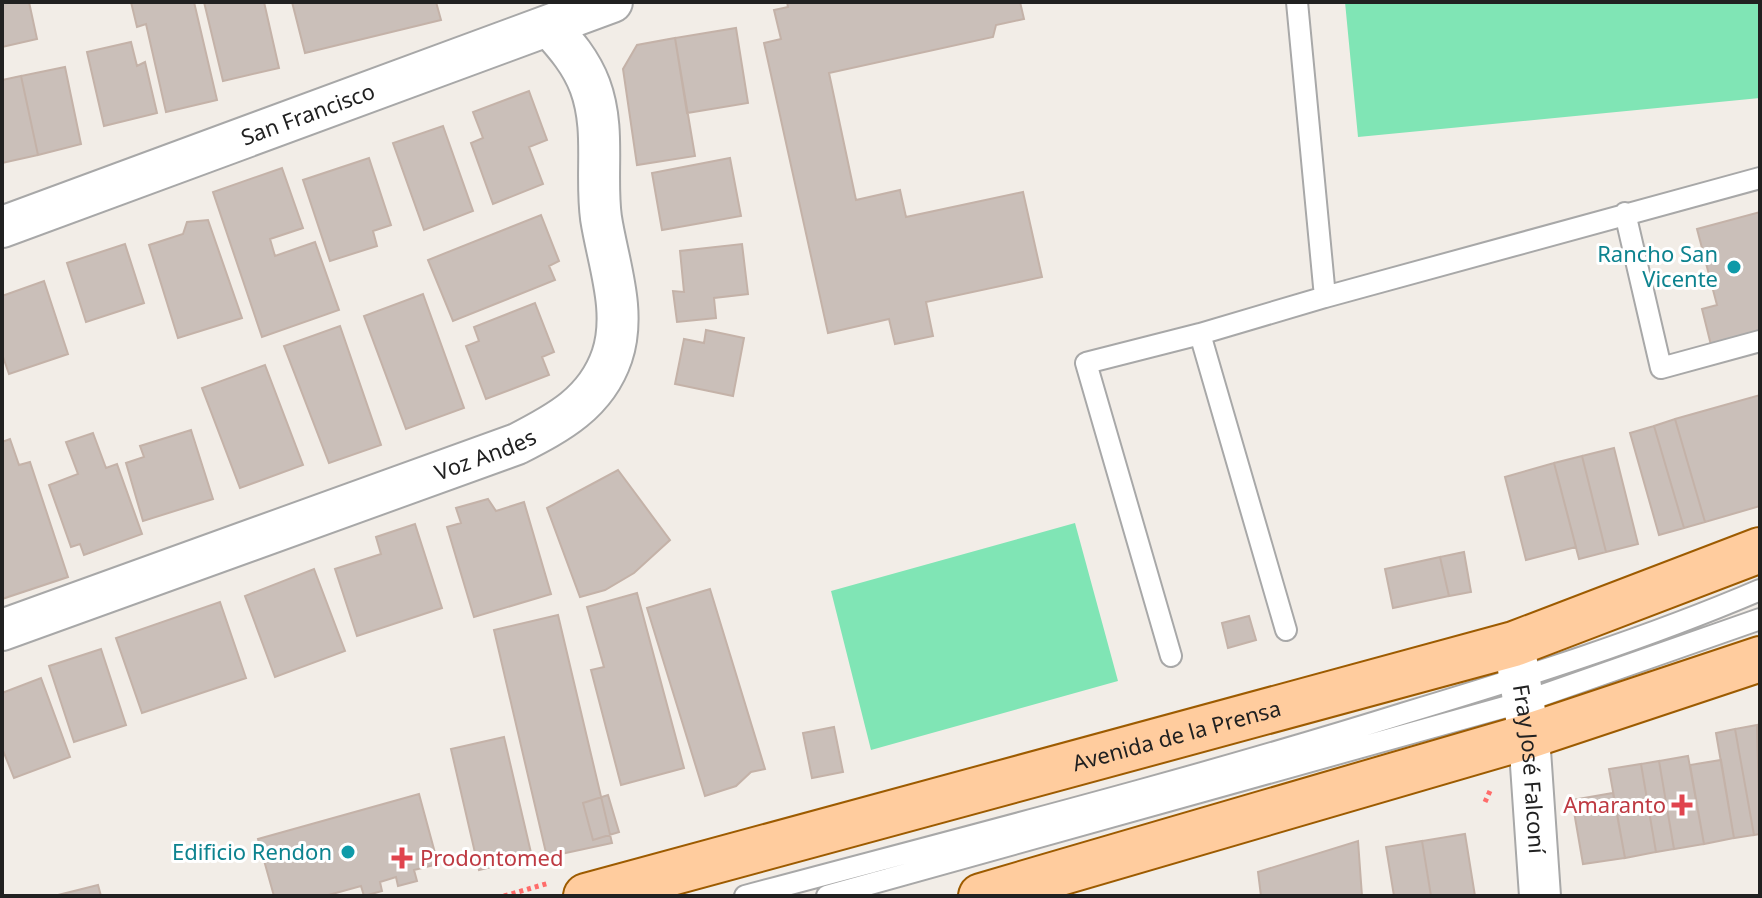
<svg xmlns="http://www.w3.org/2000/svg" width="1762" height="898" font-family="'Noto Sans',sans-serif">
<rect width="100%" height="100%" fill="#f2ede7"/>
<path fill="#80e5b5" d="M 1345,2 L 1760,2 L 1760,98 L 1358,137 Z
M 1075,523 L 1118,681 L 871,750 L 831,591 Z"/>
<path fill="#cabfb9" stroke="#c4b2a8" stroke-width="2" d="M 2,2 L 29,2 L 37,39 L 2,47 Z
M 131,2 L 194,2 L 217,100 L 166,112 L 146,24 L 137,27 Z
M 204,2 L 264,2 L 279,68 L 223,81 Z
M 292,2 L 436,2 L 441,20 L 305,53 Z
M 787,2 L 1020,2 L 1024,19 L 996,25 L 993,37 L 829,73 L 856,200 L 900,190 L 906,217 L 1023,192 L 1042,277 L 926,302 L 933,336 L 895,344 L 889,319 L 828,333 L 764,43 L 781,39 L 774,10 L 788,7 Z
M 736,28 L 748,103 L 687,113 L 675,38 Z
M 675,38 L 695,156 L 637,165 L 623,69 L 637,45 Z
M 131,42 L 137,66 L 145,62 L 157,113 L 104,126 L 87,52 Z
M 65,67 L 81,144 L 38,155 L 21,76 Z
M 21,76 L 38,155 L 2,163 L 2,80 Z
M 529,91 L 547,140 L 529,147 L 543,184 L 493,204 L 471,143 L 483,138 L 473,112 Z
M 443,126 L 473,211 L 424,230 L 393,143 Z
M 369,158 L 391,225 L 373,231 L 377,246 L 330,261 L 303,180 Z
M 730,158 L 741,216 L 662,230 L 652,173 Z
M 282,168 L 303,228 L 270,239 L 275,256 L 315,242 L 339,310 L 262,337 L 213,192 Z
M 1760,212 L 1760,333 L 1711,345 L 1702,309 L 1717,305 L 1697,229 Z
M 541,215 L 559,261 L 549,266 L 555,280 L 453,321 L 428,260 Z
M 208,220 L 242,318 L 178,338 L 149,245 L 183,234 L 187,222 Z
M 125,244 L 144,303 L 86,322 L 67,263 Z
M 742,244 L 748,294 L 714,298 L 716,318 L 677,322 L 673,291 L 684,292 L 680,251 Z
M 44,281 L 68,354 L 9,374 L 2,354 L 2,296 Z
M 423,294 L 464,408 L 406,429 L 364,316 Z
M 535,303 L 554,352 L 542,357 L 549,375 L 486,399 L 466,346 L 479,341 L 474,327 Z
M 340,326 L 381,445 L 329,463 L 284,346 Z
M 706,330 L 744,338 L 733,396 L 675,384 L 684,339 L 704,343 Z
M 265,365 L 303,465 L 240,488 L 202,388 Z
M 1760,395 L 1760,506 L 1705,522 L 1675,419 Z
M 1675,419 L 1705,522 L 1684,528 L 1654,426 Z
M 1654,426 L 1684,528 L 1659,535 L 1630,433 Z
M 191,430 L 213,499 L 143,521 L 126,463 L 144,457 L 140,446 Z
M 93,433 L 106,468 L 117,464 L 142,534 L 84,555 L 80,544 L 71,547 L 49,485 L 78,474 L 66,442 Z
M 10,439 L 19,465 L 30,462 L 68,577 L 2,599 L 2,442 Z
M 1614,448 L 1638,544 L 1606,552 L 1582,456 Z
M 1582,456 L 1606,552 L 1579,559 L 1554,463 Z
M 1554,463 L 1576,547 L 1526,560 L 1505,477 Z
M 618,470 L 670,540 L 634,573 L 605,590 L 580,597 L 547,508 Z
M 488,499 L 496,511 L 524,502 L 551,594 L 474,617 L 447,527 L 461,523 L 456,508 Z
M 415,524 L 442,608 L 357,636 L 335,569 L 381,554 L 376,537 Z
M 1464,552 L 1471,592 L 1449,596 L 1440,557 Z
M 1440,557 L 1449,596 L 1393,608 L 1385,569 Z
M 314,569 L 345,651 L 275,677 L 245,596 Z
M 710,589 L 765,769 L 751,772 L 736,786 L 705,796 L 647,608 Z
M 637,593 L 684,768 L 621,785 L 591,670 L 604,667 L 587,607 Z
M 220,602 L 246,678 L 142,713 L 116,638 Z
M 558,615 L 612,843 L 547,857 L 494,630 Z
M 1249,616 L 1256,640 L 1228,648 L 1222,623 Z
M 101,649 L 126,725 L 74,742 L 49,666 Z
M 41,678 L 70,757 L 14,778 L 2,748 L 2,693 Z
M 1757,725 L 1760,834 L 1754,835 L 1735,729 Z
M 834,727 L 843,772 L 812,778 L 803,733 Z
M 1735,729 L 1754,835 L 1734,838 L 1716,733 Z
M 504,737 L 532,857 L 479,870 L 451,749 Z
M 1688,756 L 1704,844 L 1674,849 L 1659,761 Z
M 1721,760 L 1734,838 L 1704,844 L 1690,765 Z
M 1659,761 L 1674,849 L 1656,852 L 1641,764 Z
M 1641,764 L 1656,852 L 1625,858 L 1609,769 Z
M 1613,793 L 1625,858 L 1583,864 L 1572,800 Z
M 419,794 L 438,864 L 414,870 L 417,881 L 398,886 L 396,877 L 380,882 L 382,891 L 364,896 L 361,886 L 325,896 L 274,896 L 258,839 Z
M 608,795 L 619,832 L 593,840 L 583,803 Z
M 1465,834 L 1475,896 L 1431,896 L 1422,841 Z
M 1358,841 L 1362,896 L 1261,896 L 1258,872 Z
M 1422,841 L 1431,896 L 1394,896 L 1386,847 Z
M 98,885 L 101,896 L 54,896 Z"/>
<g fill="none" stroke-linecap="round" stroke-linejoin="round">
<defs>
<path id="service" d="M 1297,2 L 1325,297 L 1760,178
M 1625,213 L 1661,368 L 1760,341
M 1286,630 L 1200,334 L 1325,297
M 1171,656 L 1086,363 L 1200,334
M 745,896 C 966,837 1187,781 1405,713 C 1525,677 1645,639 1760,590
M 827,896 L 1523,702 L 1760,619"/>
<g id="minor">
<path id="s1" d="M 2,227 L 612,2"/>
<path id="s2" d="M 2,630 L 517,444 C 558,423 596,403 612,356 C 627,311 608,263 601,218 C 595,174 606,129 590,86 C 581,62 566,45 549,26"/>
<path id="s3" d="M 1514,644 L 1529,736 L 1540,896"/>
</g>
<g id="primary">
<path id="s4" d="M 586,896 L 1514,644 L 1760,550"/>
<path d="M 981,896 L 1529,736 L 1760,659"/>
</g>
</defs>
<use href="#service" stroke="#a8a8a8" stroke-width="24"/>
<use href="#minor" stroke="#a8a8a8" stroke-width="44"/>
<use href="#primary" stroke="#9d5b00" stroke-width="48"/>
<path stroke="#ff6c6a" stroke-width="5" stroke-dasharray="4 4" stroke-linecap="butt" d="M 1485,802 L 1490,791
M 504,896 L 549,883"/>
<use href="#service" stroke="#fff" stroke-width="20"/>
<use href="#minor" stroke="#fff" stroke-width="40"/>
<use href="#primary" stroke="#ffcc9e" stroke-width="44"/>
</g>
<g fill="#0f9aa8" stroke="#fff" stroke-width="3">
<circle cx="1734" cy="267" r="8"/>
<circle cx="348" cy="852" r="8"/>
</g>
<g fill="#e0444e" stroke="#fff" stroke-width="3">
<path d="M1678 793h8v8h8v8h-8v8h-8v-8h-8v-8h8z"/>
<path d="M398 846h8v8h8v8h-8v8h-8v-8h-8v-8h8z"/>
</g>
<g text-anchor="middle" stroke-width="6" stroke-linejoin="round" paint-order="stroke">
<g font-size="22" fill="#212121" stroke="#fff">
<text dy="8" stroke="none"><textPath href="#s1" startOffset="326">San Francisco</textPath></text>
<text dy="8" stroke="none"><textPath href="#s2" startOffset="514">Voz Andes</textPath></text>
<text dy="8" stroke="none"><textPath href="#s4" startOffset="612">Avenida de la Prensa</textPath></text>
<text dy="8" stroke="none"><textPath href="#s3" startOffset="126">Fray José Falconí</textPath></text>
</g>
<g font-size="22" fill="#0d838f" stroke="#fff" text-anchor="end">
<text x="1718" y="262">Rancho San<tspan x="1718" dy="25">Vicente</tspan></text>
<text x="332" y="860">Edificio Rendon</text>
</g>
<g font-size="22" fill="#be3a42" stroke="#fff" text-anchor="end">
<text x="1666" y="813">Amaranto</text>
<text x="420" y="866" text-anchor="start">Prodontomed</text>
</g>
</g>
<rect width="1762" height="898" fill="none" stroke="#212121" stroke-width="8"/>
</svg>
